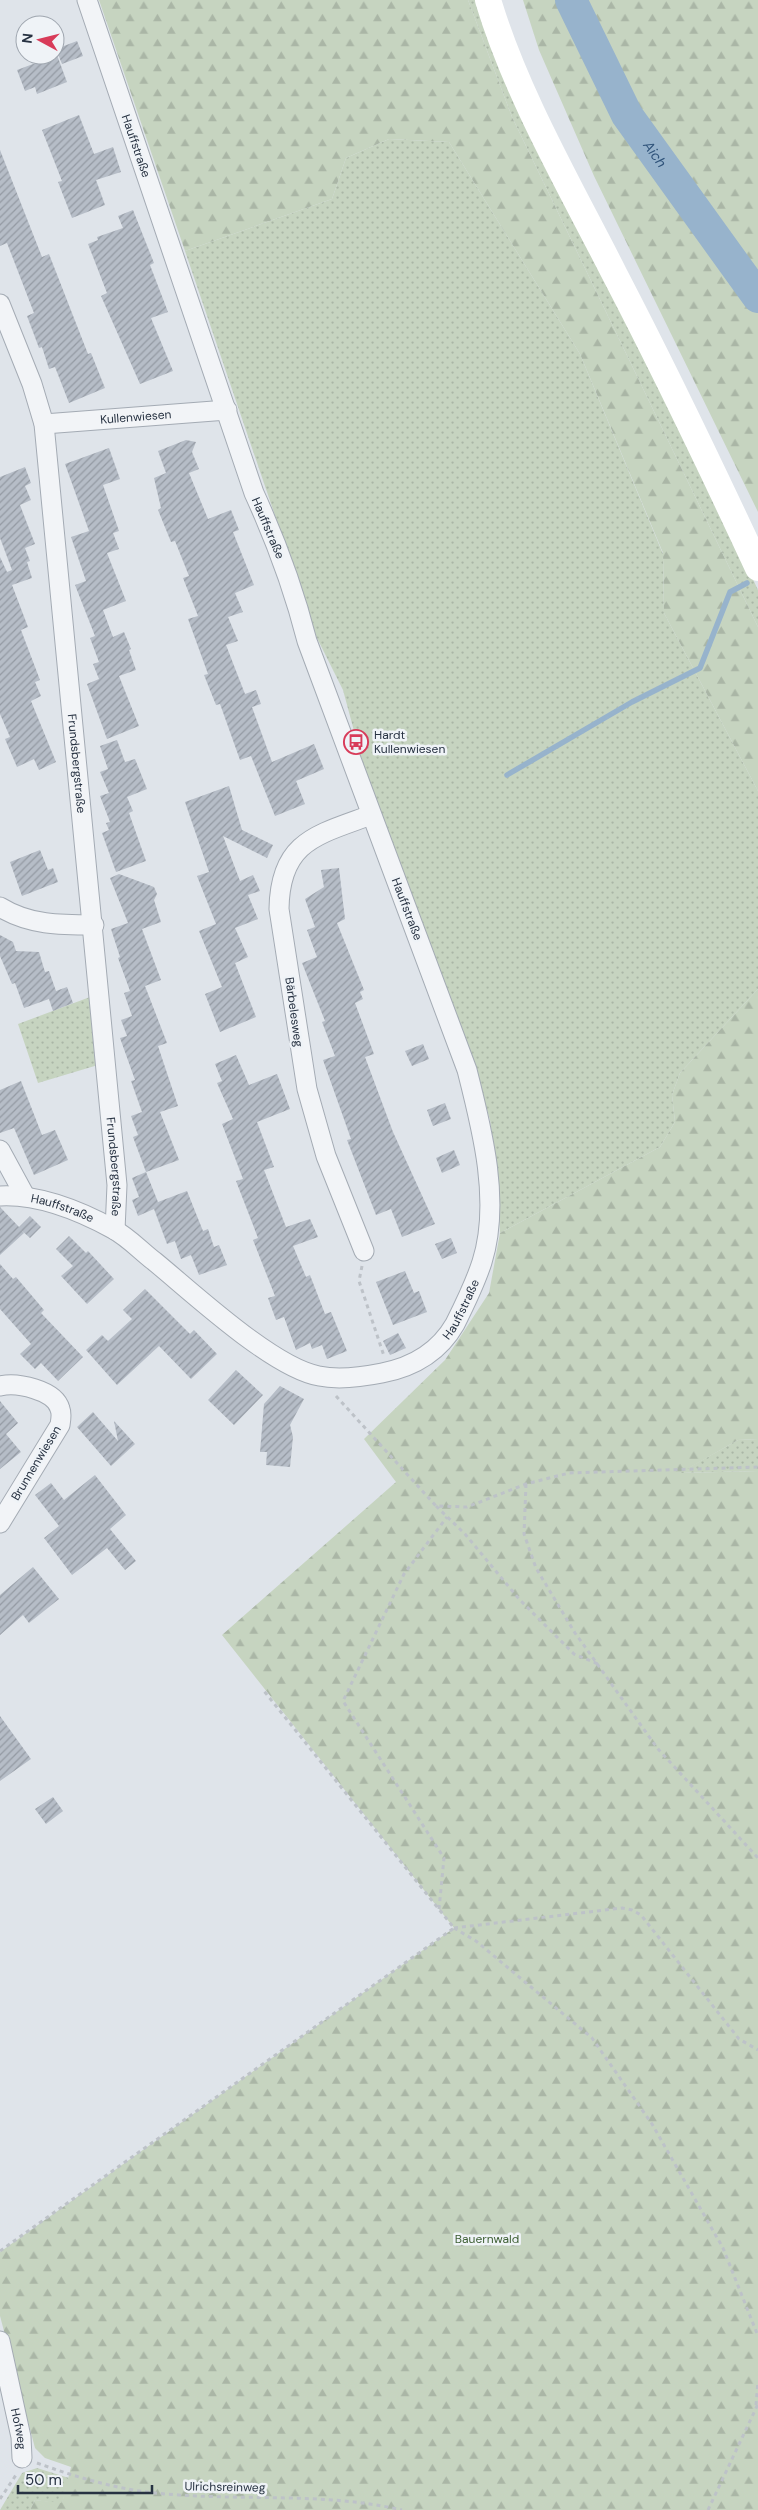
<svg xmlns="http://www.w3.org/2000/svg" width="758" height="2510" font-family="'DM Sans',sans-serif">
<defs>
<pattern id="grass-dots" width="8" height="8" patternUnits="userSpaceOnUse" patternTransform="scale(1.25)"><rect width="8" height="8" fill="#c6d4c0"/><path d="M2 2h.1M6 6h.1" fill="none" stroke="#aab6a6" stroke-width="1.8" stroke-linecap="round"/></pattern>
<pattern id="forest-firs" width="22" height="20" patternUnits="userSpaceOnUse" patternTransform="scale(1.25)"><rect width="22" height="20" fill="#c6d4c0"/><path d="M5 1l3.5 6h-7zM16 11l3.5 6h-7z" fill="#aab6a6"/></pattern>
<pattern id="building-hatch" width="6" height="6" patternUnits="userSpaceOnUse" patternTransform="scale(1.25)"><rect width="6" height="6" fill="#b6bdc7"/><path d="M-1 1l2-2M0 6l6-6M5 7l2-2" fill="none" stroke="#949aa3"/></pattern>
</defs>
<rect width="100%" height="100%" fill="#dfe4ea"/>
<path fill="url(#grass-dots)" d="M 468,0 L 480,0 L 758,590 L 758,627 L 512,117 Z
M 389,139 L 449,142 L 580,354 L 663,554 L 664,613 L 758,791 L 758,989 L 680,1073 L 672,1095 L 675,1122 L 660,1147 L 500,1233 L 497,1171 L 490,1120 L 473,1061 L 368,783 L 343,690 L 316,636 L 185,251 L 332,199 L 346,158 Z
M 90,997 L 98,1065 L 38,1083 L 18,1024 Z
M 758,1439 L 758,1471 L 679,1473 L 738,1440 Z
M 37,2468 L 69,2478 L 62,2504 L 35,2500 L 30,2510 L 0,2510 L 22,2473 Z"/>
<path fill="url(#forest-firs)" d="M 99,0 L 468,0 L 512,117 L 758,627 L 758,791 L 664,613 L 663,553 L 580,354 L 449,142 L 389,139 L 346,158 L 332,199 L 185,251 Z
M 523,0 L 758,0 L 758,512 L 594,176 L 539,50 Z
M 758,989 L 758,1439 L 738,1440 L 680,1473 L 758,1471 L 758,2510 L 30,2510 L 35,2500 L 62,2503 L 71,2467 L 45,2458 L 35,2448 L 0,2316 L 0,2252 L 454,1928 L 222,1635 L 396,1482 L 364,1439 L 445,1360 L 489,1293 L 500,1233 L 660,1147 L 675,1122 L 672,1095 L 680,1073 Z"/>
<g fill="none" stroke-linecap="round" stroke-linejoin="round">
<path stroke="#97b3cc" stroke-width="5.5" d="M 507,775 L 632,702 L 700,668 L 730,592 L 747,583"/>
<path stroke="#97b3cc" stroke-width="32" id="s1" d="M 571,0 L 627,115 L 758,297"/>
</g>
<path fill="url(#building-hatch)" d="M 77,41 L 83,56 L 62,64 L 56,49 Z
M 57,55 L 67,82 L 37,94 L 35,87 L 25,91 L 17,70 Z
M 79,115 L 94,154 L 113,147 L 121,172 L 96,180 L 105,205 L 72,218 L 58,182 L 62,181 L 42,130 Z
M 0,150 L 42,257 L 49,254 L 88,354 L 91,353 L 105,388 L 69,403 L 55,367 L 49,369 L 42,347 L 39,348 L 27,316 L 34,313 L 7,243 L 0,246 Z
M 133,210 L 154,263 L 150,265 L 168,312 L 151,318 L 173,371 L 140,384 L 101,296 L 107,293 L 88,244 L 98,240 L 97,237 L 123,228 L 118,216 Z
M 186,440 L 196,442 L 192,452 L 199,469 L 189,473 L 208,519 L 231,510 L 239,530 L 233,532 L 254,585 L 235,593 L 243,612 L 228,617 L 238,641 L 226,645 L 245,694 L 256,690 L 261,704 L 252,707 L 272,762 L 314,744 L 324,769 L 296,781 L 305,804 L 275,816 L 251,756 L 240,760 L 220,704 L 216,705 L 204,675 L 208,674 L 188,619 L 198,616 L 183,578 L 189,576 L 175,541 L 171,542 L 158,510 L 161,508 L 154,478 L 166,473 L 158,451 Z
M 109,448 L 120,479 L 103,485 L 119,531 L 113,533 L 119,549 L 107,553 L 126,601 L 103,610 L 113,637 L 124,632 L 131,649 L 129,650 L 136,670 L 119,676 L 139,726 L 107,739 L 87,684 L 99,679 L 93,664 L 99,662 L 90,638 L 95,636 L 75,585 L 86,581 L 71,537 L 89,531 L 65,464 Z
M 25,467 L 31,483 L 25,486 L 31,500 L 20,505 L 35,544 L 25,548 L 30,561 L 27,562 L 32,578 L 12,585 L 28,627 L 21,630 L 40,680 L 35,682 L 41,696 L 31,701 L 56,762 L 39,770 L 34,759 L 17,767 L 5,739 L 10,737 L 0,714 L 0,557 L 7,572 L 12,570 L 0,538 L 0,477 Z
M 117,740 L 125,762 L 135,759 L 147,789 L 127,797 L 133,811 L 129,813 L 146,861 L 116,872 L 102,833 L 109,830 L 106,823 L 110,822 L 100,796 L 109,793 L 100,772 L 108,769 L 100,746 Z
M 229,786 L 242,830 L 273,845 L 267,858 L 223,836 L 240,881 L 253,875 L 260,891 L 248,895 L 258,919 L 235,928 L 248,957 L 235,963 L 256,1017 L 220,1032 L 205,994 L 222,987 L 199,931 L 216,924 L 197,876 L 209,872 L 185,802 Z
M 40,850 L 48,870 L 53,868 L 58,882 L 22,896 L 10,862 Z
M 339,868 L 345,919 L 337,923 L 364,990 L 360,992 L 363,999 L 355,1003 L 374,1054 L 365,1057 L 393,1132 L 435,1224 L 402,1237 L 391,1209 L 376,1215 L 347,1140 L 351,1139 L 323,1060 L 335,1056 L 322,1022 L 325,1021 L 302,963 L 317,957 L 307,930 L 315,927 L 305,899 L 324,887 L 321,870 Z
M 119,874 L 154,887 L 157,894 L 154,900 L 161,922 L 142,929 L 161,980 L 145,986 L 167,1043 L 158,1046 L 178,1106 L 160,1112 L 179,1160 L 146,1172 L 133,1137 L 138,1135 L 131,1116 L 142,1112 L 131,1081 L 135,1080 L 120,1038 L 127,1036 L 121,1020 L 132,1016 L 124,993 L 130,991 L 118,958 L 120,957 L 111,929 L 128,923 L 110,878 Z
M 0,935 L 13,942 L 16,951 L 39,952 L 45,972 L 49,971 L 56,991 L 67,987 L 73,1003 L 53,1011 L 49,999 L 24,1008 L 15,983 L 12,984 L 0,956 Z
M 423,1044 L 429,1059 L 412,1066 L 405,1051 Z
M 236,1055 L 249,1085 L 277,1074 L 290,1109 L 257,1122 L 274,1167 L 264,1170 L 286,1227 L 310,1219 L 318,1237 L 293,1246 L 306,1277 L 310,1275 L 325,1314 L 331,1312 L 347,1351 L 327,1359 L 322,1345 L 312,1349 L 310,1343 L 296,1350 L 284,1317 L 276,1320 L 268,1298 L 275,1296 L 253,1240 L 258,1238 L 236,1181 L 243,1179 L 222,1124 L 233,1119 L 217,1083 L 222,1081 L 215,1064 Z
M 21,1081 L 42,1135 L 55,1130 L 68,1160 L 34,1175 L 14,1128 L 0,1133 L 0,1090 Z
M 445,1103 L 451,1119 L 433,1126 L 427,1110 Z
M 454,1150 L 460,1165 L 442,1173 L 436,1158 Z
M 146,1172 L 158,1202 L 187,1191 L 203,1231 L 208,1229 L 214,1247 L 219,1245 L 227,1265 L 199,1275 L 191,1255 L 181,1259 L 175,1241 L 167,1244 L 154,1209 L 138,1216 L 132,1200 L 139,1197 L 132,1178 Z
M 0,1207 L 19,1227 L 30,1216 L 41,1227 L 30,1238 L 21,1230 L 24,1233 L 0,1255 Z
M 69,1236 L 86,1253 L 88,1251 L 114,1279 L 87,1304 L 61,1276 L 73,1266 L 56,1249 Z
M 451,1238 L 457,1253 L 442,1259 L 435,1244 Z
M 0,1264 L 13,1279 L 16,1277 L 44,1310 L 41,1313 L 83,1357 L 58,1381 L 41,1363 L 35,1369 L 20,1354 L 31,1344 L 0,1309 Z
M 405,1271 L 414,1293 L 419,1291 L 427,1312 L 393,1325 L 376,1282 Z
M 145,1289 L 190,1334 L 194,1330 L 217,1354 L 191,1379 L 159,1346 L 117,1385 L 86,1350 L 102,1335 L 108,1341 L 132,1319 L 123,1310 Z
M 398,1333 L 406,1348 L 390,1355 L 383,1341 Z
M 236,1370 L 263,1395 L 234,1425 L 208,1400 Z
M 280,1386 L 304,1399 L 290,1425 L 293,1437 L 290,1467 L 266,1465 L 267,1452 L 260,1452 L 264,1404 Z
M 0,1401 L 18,1423 L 6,1434 L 21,1452 L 0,1469 Z
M 93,1412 L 118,1441 L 114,1421 L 135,1444 L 111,1466 L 77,1427 Z
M 95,1475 L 126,1515 L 110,1529 L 136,1561 L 125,1570 L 107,1548 L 72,1575 L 44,1538 L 59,1526 L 35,1495 L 51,1483 L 64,1500 Z
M 33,1567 L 59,1599 L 29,1623 L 23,1615 L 0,1635 L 0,1595 Z
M 0,1716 L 31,1759 L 0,1781 Z
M 53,1797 L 63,1811 L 46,1824 L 35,1809 Z"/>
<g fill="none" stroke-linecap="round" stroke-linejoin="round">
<defs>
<g id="street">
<path id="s2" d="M 0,304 L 32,384 L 44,424 L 117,1185 L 115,1230"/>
<path id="s3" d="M 44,424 L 227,410"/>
<path d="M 0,907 C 29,925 60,925 94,925"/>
<path d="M 0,1150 L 25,1196"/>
<path id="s4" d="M 0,1196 C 38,1194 80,1211 113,1229 C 128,1237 141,1251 154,1261 C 192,1292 273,1368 319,1376 C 338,1380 362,1377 382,1373 C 413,1367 439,1352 455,1324 C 465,1304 475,1284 482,1262 C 501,1202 482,1129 467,1070 L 307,641 C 294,590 276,541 254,493 L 87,0"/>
<path d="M 364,1251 L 326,1156 L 307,1089 L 279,909 C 280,841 317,835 371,815"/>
<path d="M 0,1386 C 17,1382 55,1390 60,1409 C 62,1414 61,1419 60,1425 L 0,1523"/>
<path id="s5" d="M 0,2341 L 21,2437 L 22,2458"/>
</g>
</defs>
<use href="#street" stroke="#a4abb4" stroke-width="21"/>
<path stroke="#bdc2c8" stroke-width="3" stroke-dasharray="4 4" stroke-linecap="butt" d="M 362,1266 L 359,1281 L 384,1356
M 336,1396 L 436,1506 L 467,1507 L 526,1484 L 569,1473 L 758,1467
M 526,1484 L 524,1534 L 536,1568 L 575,1633 L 658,1749 L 758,1858
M 436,1506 L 465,1534 L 519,1599 L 574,1654 L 598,1664
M 439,1909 L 444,1858 L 343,1701 L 404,1574 L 447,1517
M 454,1928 L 476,1941 L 592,2038 L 652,2124 L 723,2248 L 758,2336
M 454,1928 L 622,1908 L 632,1910 L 641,1915 L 739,2039 L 758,2050
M 0,2251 L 454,1928 L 264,1691
M 756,2405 L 758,2381
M 37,2463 C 79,2478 122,2491 166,2494 C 245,2501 324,2492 402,2510
M 0,2499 L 16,2475
M 708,2510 L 758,2404"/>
<use href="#street" stroke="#f2f4f7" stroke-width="19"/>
<path stroke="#fff" stroke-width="26" d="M 488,0 C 516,94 571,188 615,275 C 665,371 712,469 758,568"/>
</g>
<defs>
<symbol id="bus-ring" viewBox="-11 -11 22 22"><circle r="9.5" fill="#eff3f7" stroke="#d83b59" stroke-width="1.5"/><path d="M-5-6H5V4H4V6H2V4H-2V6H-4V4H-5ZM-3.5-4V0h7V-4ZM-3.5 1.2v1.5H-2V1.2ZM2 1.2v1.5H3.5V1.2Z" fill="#d83b59"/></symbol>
</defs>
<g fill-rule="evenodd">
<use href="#bus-ring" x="342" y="728" width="28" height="28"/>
</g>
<g text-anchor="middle" stroke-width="5" stroke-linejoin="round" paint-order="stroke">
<g font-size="12" fill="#273242" stroke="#eff3f7">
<text transform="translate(136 146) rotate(71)" y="4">Hauffstraße</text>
<text dy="4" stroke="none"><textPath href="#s3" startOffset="92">Kullenwiesen</textPath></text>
<text transform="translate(268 528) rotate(67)" y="4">Hauffstraße</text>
<text dy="4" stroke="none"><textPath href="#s2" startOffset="469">Frundsbergstraße</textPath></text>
<text transform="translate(407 909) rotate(69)" y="4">Hauffstraße</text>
<text transform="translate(294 1012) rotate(82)" y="4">Bärbelesweg</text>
<text dy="4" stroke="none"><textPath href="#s2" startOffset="874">Frundsbergstraße</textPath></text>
<text dy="4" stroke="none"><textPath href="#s4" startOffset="64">Hauffstraße</textPath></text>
<text dy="4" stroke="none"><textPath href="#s4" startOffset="544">Hauffstraße</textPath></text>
<text transform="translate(36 1463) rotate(-59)" y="4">Brunnenwiesen</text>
<text dy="4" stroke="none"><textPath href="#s5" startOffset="90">Hofweg</textPath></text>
<text transform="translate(225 2487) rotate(1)" y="4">Ulrichsreinweg</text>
</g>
<g font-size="12" fill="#273242" stroke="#eff3f7" text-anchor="start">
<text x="374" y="739">Hardt<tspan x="374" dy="14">Kullenwiesen</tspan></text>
</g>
<g font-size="12" fill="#3d5f33" stroke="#eff3f7">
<text x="487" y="2243">Bauernwald</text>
</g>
<g font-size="14" font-style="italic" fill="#2e5279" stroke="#eff3f7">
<text dy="5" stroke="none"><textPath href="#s1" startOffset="176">Aich</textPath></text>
</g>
</g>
<g transform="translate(40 40) rotate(277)"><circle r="24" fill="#eff3f7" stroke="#9fa6af"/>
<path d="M0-4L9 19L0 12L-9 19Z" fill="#d83b59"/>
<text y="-8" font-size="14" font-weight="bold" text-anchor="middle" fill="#273242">N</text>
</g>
<path d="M18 2485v8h134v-8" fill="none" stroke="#273242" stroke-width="2.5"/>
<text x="25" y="2485" font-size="15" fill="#273242" stroke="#eff3f7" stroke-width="4" paint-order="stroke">50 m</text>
</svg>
